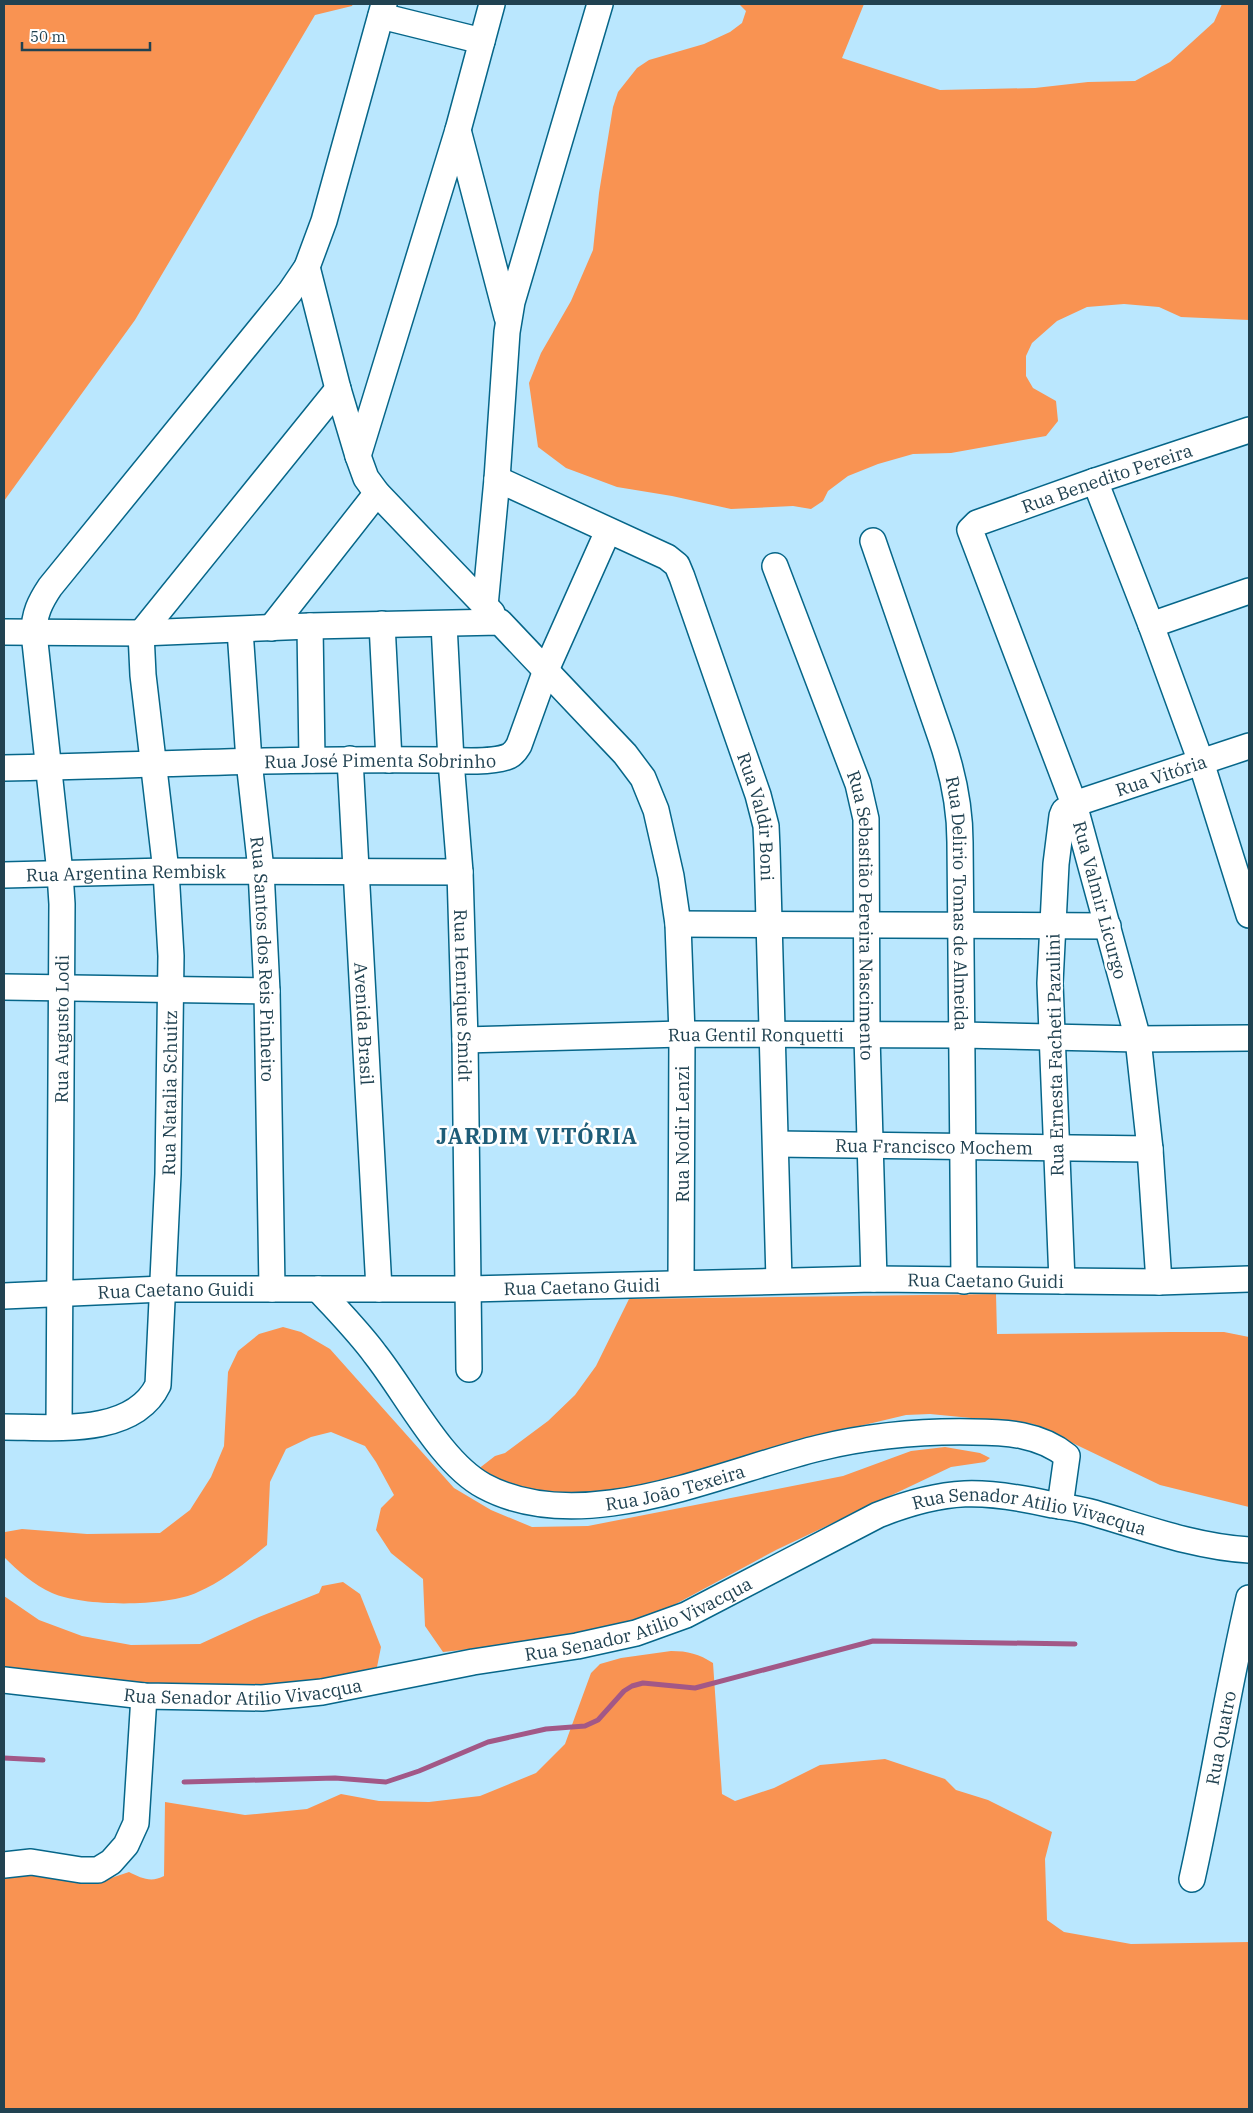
<svg xmlns="http://www.w3.org/2000/svg" width="1253" height="2113" viewBox="0 0 1253 2113" font-family="'IBM Plex Serif',serif">
	<style>
		.green { fill: #f99352 }
		.lines { fill: none; stroke-linecap: round; stroke-linejoin: round }
		.stream { stroke: #a25887; stroke-width: 5 }
		.minor-casing { stroke: #066689; stroke-width: 28 }
		.minor { stroke: #fff; stroke-width: 25 }
		.labels { text-anchor: middle; dominant-baseline: central; stroke-width: 5; stroke-linejoin: round; paint-order: stroke }
		.street-label { font-size: 18px; fill: #214251; stroke: #fff }
		.district-label { font-size: 22px; font-weight: bold; letter-spacing: 1px; fill: #1f5d78; stroke: #fff }
	</style>
	<rect width="100%" height="100%" fill="#bae7fe"/>
	<path class="green" d="M4,4H353L352,6L315,15L135,320L4,501Z
		M739,4H864L842,58L940,90L1035,88L1088,82L1135,81L1170,62L1214,22L1222,4H1249V320L1181,317L1159,307L1124,304L1087,307L1057,321L1032,343L1026,356V376L1033,388L1056,401L1058,421L1046,436L951,453L913,454L878,464L848,476L828,491L823,501L811,509L793,506L731,509L672,496L617,487L566,468L538,447L529,383L541,353L571,301L593,250L599,193L613,107L618,92L637,68L649,60L704,44L730,32L742,23L746,11Z
		M996,1294L997,1334L1171,1332H1224L1249,1337V1507L1160,1485L1033,1424L930,1414L906,1415L864,1425L708,1475L587,1497L519,1488L477,1470L495,1456L505,1453L548,1421L575,1395L596,1366L629,1299Z
		M283,1327L301,1332L330,1349L454,1488L491,1510L532,1527L588,1526L843,1476L911,1451L945,1447L980,1453L990,1458L985,1462L951,1467L776,1550L659,1613L582,1637L443,1652L425,1626L423,1579L391,1553L376,1530L381,1508L394,1495L376,1462L365,1446L331,1432L311,1437L286,1449L270,1482L267,1545C245,1563 224,1581 198,1592C167,1607 84,1607 52,1593C34,1585 18,1571 4,1557V1533L5,1532L22,1529L87,1534L160,1533L190,1510L211,1477L224,1446L228,1372L238,1351L259,1334Z
		M343,1582L360,1594L381,1647L377,1667C314,1683 235,1693 170,1688C114,1684 59,1676 4,1669V1596L39,1620L82,1636L131,1645L200,1644L259,1617L319,1593L322,1586Z
		M671,1651C688,1651 699,1654 713,1663L722,1794L735,1801L774,1788L820,1765L885,1759L945,1779L956,1790L988,1800L1052,1832L1045,1859L1047,1920L1064,1932L1131,1944L1249,1942V2109H4V1894L5,1877L10,1869L102,1881L129,1872C141,1878 151,1883 164,1876L165,1802L245,1815L307,1809L341,1794L379,1801L429,1802L480,1796L536,1773L565,1744L591,1673L600,1664L621,1658Z"/>
	<g class="lines">
		<path class="stream" d="M4,1758L43,1760
			M184,1782L335,1778L386,1782L419,1771L488,1742L546,1729L585,1726L598,1720L624,1691L632,1686L643,1683L695,1688L873,1641L1075,1644"/>
		<defs>
			<g id="minor">
				<path d="M381,16L482,41"/>
				<path d="M458,130L507,317"/>
				<path d="M307,267L338,389L358,456L366,478L377,493L492,613"/>
				<path d="M358,456L458,130L492,4"/>
				<path id="s1" d="M497,479L667,557L677,565L682,577L758,795L766,826L767,849L779,1280"/>
				<path d="M1095,481L1151,625L1201,762L1249,915"/>
				<path id="s2" d="M873,541L941,738C953,773 960,806 960,842L964,1281"/>
				<path id="s3" d="M775,566L858,784L866,819L867,1036L874,1279"/>
				<path d="M485,606L497,479L507,332L512,302L600,4"/>
				<path d="M382,624L389,760"/>
				<path id="s4" d="M444,624L451,761L460,872L465,1040L469,1369"/>
				<path d="M1151,625L1249,591"/>
				<path d="M310,626L312,760"/>
				<path d="M271,628L377,493"/>
				<path id="s5" d="M240,630L249,761L261,870L267,991L272,1289"/>
				<path d="M4,632L141,633L310,626L500,622L625,754L643,778L656,810L671,876L678,924L682,1034L681,1283"/>
				<path id="s6" d="M350,759L379,1289"/>
				<path id="s7" d="M4,768C150,765 296,758 442,760C460,761 494,763 509,756C515,753 516,750 519,745L546,670L608,531"/>
				<path id="s8" d="M4,875L166,871L460,872"/>
				<path d="M678,924L1108,926"/>
				<path d="M4,987L267,991"/>
				<path id="s9" d="M465,1040L682,1034L962,1035L1138,1039L1249,1038"/>
				<path id="s10" d="M776,1144L1150,1149"/>
				<path id="s11" d="M1062,1281L1050,983L1056,864L1062,816L1064,811L1074,804L1249,746"/>
				<path id="s12" d="M1159,1282L1150,1149L1138,1039L1074,804L970,530L977,523L1095,481L1249,430"/>
				<path id="s13" d="M318,1289C337,1310 358,1331 375,1354C406,1393 441,1463 484,1486C582,1539 720,1472 819,1448C869,1436 921,1431 973,1432C1006,1432 1040,1434 1067,1456L1060,1506"/>
				<path id="s14" d="M4,1296L163,1289H469L874,1279L1159,1282L1249,1279"/>
				<path id="s15" d="M4,1427C52,1427 133,1437 158,1385L168,1174L171,956L166,871L143,675L141,633L338,389"/>
				<path id="s16" d="M59,1427L62,904L60,873L34,633C34,614 40,602 50,587L290,292L307,267L324,221L384,4"/>
				<path id="s17" d="M4,1680L144,1696L262,1698L322,1692L473,1662L577,1646L636,1633L686,1615L878,1515C946,1488 983,1489 1053,1505C1067,1507 1081,1509 1094,1513C1145,1528 1196,1547 1249,1550"/>
				<path d="M4,1865L31,1862L81,1870H98L111,1862L126,1845L136,1823L144,1696"/>
				<path id="s18" d="M1192,1879C1213,1786 1227,1691 1249,1598"/>
			</g>
		</defs>
		<use href="#minor" class="minor-casing"/>
		<use href="#minor" class="minor"/>
	</g>
	<g class="labels">
		<g class="street-label">
			<text stroke="none"><textPath href="#s12" startOffset="928">Rua Benedito Pereira</textPath></text>
			<text stroke="none"><textPath href="#s7" startOffset="376">Rua José Pimenta Sobrinho</textPath></text>
			<text stroke="none"><textPath href="#s11" startOffset="575">Rua Vitória</textPath></text>
			<text stroke="none"><textPath href="#s1" startOffset="465">Rua Valdir Boni</textPath></text>
			<text stroke="none"><textPath href="#s8" startOffset="122">Rua Argentina Rembisk</textPath></text>
			<text transform="translate(1100 900) rotate(75)">Rua Valmir Licurgo</text>
			<text stroke="none"><textPath href="#s2" startOffset="376">Rua Delirio Tomas de Almeida</textPath></text>
			<text stroke="none"><textPath href="#s3" startOffset="365">Rua Sebastião Pereira Nascimento</textPath></text>
			<text stroke="none"><textPath href="#s5" startOffset="330">Rua Santos dos Reis Pinheiro</textPath></text>
			<text stroke="none"><textPath href="#s4" startOffset="372">Rua Henrique Smidt</textPath></text>
			<text stroke="none"><textPath href="#s6" startOffset="265">Avenida Brasil</textPath></text>
			<text stroke="none"><textPath href="#s16" startOffset="398">Rua Augusto Lodi</textPath></text>
			<text stroke="none"><textPath href="#s9" startOffset="291">Rua Gentil Ronquetti</textPath></text>
			<text transform="translate(1055 1055) rotate(-91)">Rua Ernesta Facheti Pazulini</text>
			<text stroke="none"><textPath href="#s15" startOffset="461">Rua Natalia Schuitz</textPath></text>
			<text transform="translate(682 1134) rotate(-90)">Rua Nodir Lenzi</text>
			<text stroke="none"><textPath href="#s10" startOffset="158">Rua Francisco Mochem</textPath></text>
			<text stroke="none"><textPath href="#s14" startOffset="982">Rua Caetano Guidi</textPath></text>
			<text stroke="none"><textPath href="#s14" startOffset="578">Rua Caetano Guidi</textPath></text>
			<text stroke="none"><textPath href="#s14" startOffset="172">Rua Caetano Guidi</textPath></text>
			<text stroke="none"><textPath href="#s13" startOffset="455">Rua João Texeira</textPath></text>
			<text stroke="none"><textPath href="#s17" startOffset="1064">Rua Senador Atilio Vivacqua</textPath></text>
			<text stroke="none"><textPath href="#s17" startOffset="645">Rua Senador Atilio Vivacqua</textPath></text>
			<text stroke="none"><textPath href="#s17" startOffset="240">Rua Senador Atilio Vivacqua</textPath></text>
			<text stroke="none"><textPath href="#s18" startOffset="144">Rua Quatro</textPath></text>
		</g>
		<g class="district-label">
			<text x="537" y="1135">JARDIM VITÓRIA</text>
		</g>
	</g>
	<rect width="1253" height="2113" fill="none" stroke="#214251" stroke-width="10"/>
	<path d="M22 42v8h128v-8" fill="none" stroke="#214251" stroke-width="2.5"/>
	<text x="30" y="42" font-size="15" fill="#214251" stroke="#ffffff" stroke-width="4" paint-order="stroke">50 m</text>
</svg>
